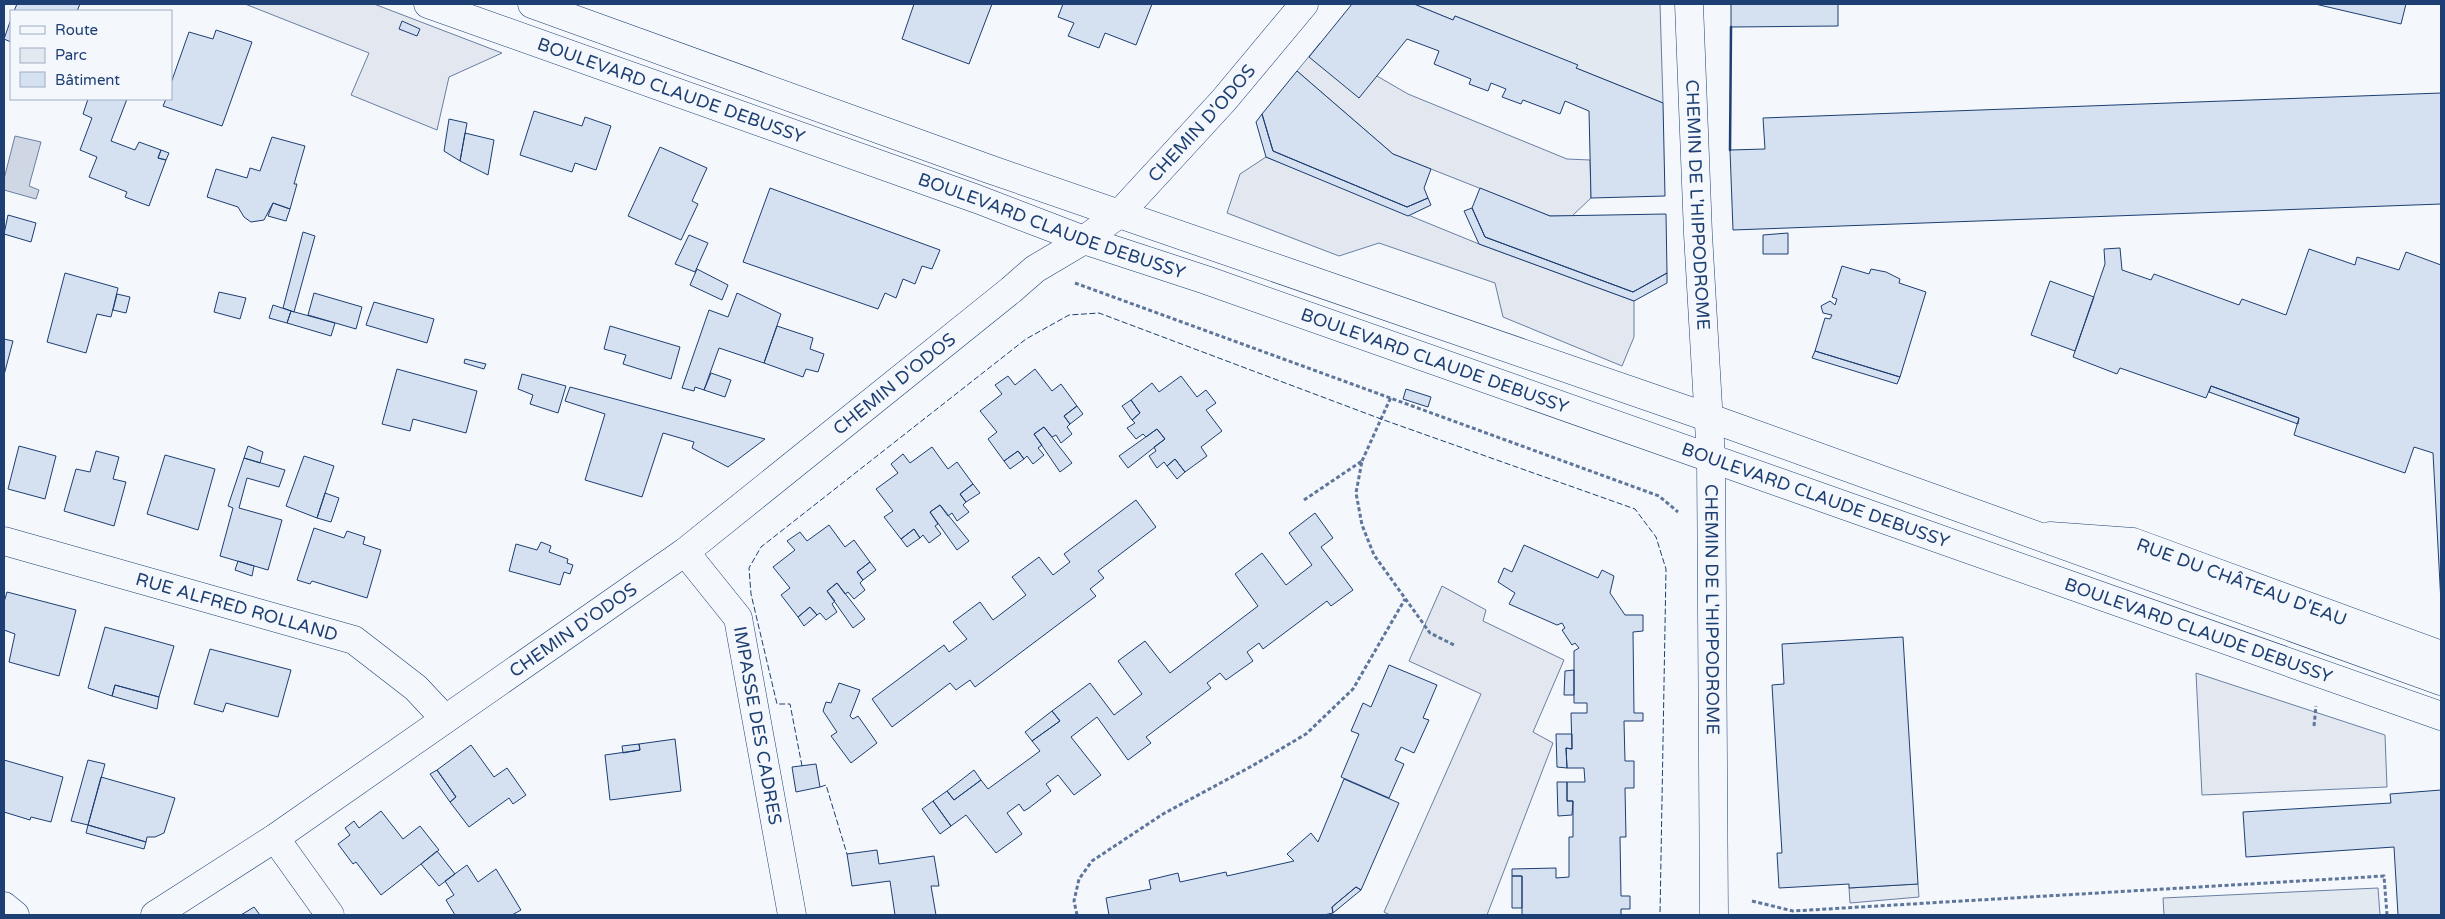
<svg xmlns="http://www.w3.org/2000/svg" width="2445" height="919" viewBox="0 0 2445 919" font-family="'Varela Round',sans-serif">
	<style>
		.green { fill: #e3e9f0; stroke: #687fa3 }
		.parking { fill: #e3e8f0; stroke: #687fa3 }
		.water { fill: #cfd7e4; stroke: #687fa3 }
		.building { fill: #d5e0f0; stroke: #1d3f73 }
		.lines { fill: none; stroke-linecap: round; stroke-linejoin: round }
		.minor-casing { stroke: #1d3f73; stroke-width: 29 }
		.major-casing { stroke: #1d3f73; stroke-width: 29 }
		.path { stroke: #5e769c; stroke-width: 3; stroke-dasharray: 4 2.5; stroke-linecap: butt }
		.minor { stroke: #f4f7fb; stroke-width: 28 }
		.major { stroke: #f4f7fb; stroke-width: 28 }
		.fence { stroke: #1d3f73; stroke-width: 1; stroke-dasharray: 6 2.5; stroke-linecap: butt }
		.wall { stroke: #1d3f73; stroke-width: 2.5 }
		.labels { text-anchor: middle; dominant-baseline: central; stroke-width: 4; stroke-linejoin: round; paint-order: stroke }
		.street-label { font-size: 18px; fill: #1d3f73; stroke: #f4f7fb }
	</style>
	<rect width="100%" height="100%" fill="#f4f7fb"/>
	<path class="green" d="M1414,4H1660L1663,103L1576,68L1577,65L1455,16L1453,20Z
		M1918,884L1919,897L1850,903L1849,888Z
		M2378,888L2380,915H2164L2163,898Z"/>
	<path class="parking" d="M245,4H374L502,53L449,77L437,130L351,95L369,53Z
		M1320,43L1408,94L1567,159L1590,160L1591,198L1572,216H1550L1393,154L1297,71Z
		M1266,157L1479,244L1634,301V337L1622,366L1503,317L1495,283L1379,243L1339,256L1227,213L1240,174Z
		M1442,586L1486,610L1483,621L1564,660L1533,732L1553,743L1487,915H1390L1384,912L1481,694L1409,661Z
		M2196,673L2385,735L2387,787L2202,795Z"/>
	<path class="water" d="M15,136L41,142L29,186L39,190L36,199L4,190V179Z"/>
	<path class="building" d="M17,4H80L77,11H14Z
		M914,4H992L969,64L902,39Z
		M1063,4H1152L1136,45L1105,33L1099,48L1068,36L1074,23L1058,17Z
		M1352,4H1414L1453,20L1455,16L1578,65L1576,68L1663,103L1665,196L1591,198L1589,111L1565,101L1560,114L1523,100L1521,104L1502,97L1506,89L1491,83L1488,91L1469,84L1471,79L1434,64L1439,51L1407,39L1359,98L1309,57Z
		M1731,4H1838V26L1731,27Z
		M2315,4H2406L2401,24Z
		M11,19V42L4,39Z
		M402,21L420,29L417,36L399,29Z
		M216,30L252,42L222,126L163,106L166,99H171V83L189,32L213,39Z
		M1297,71L1393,154L1431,169L1424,188L1428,198L1407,207L1273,151L1262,114Z
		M2441,93V204L1733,230L1730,150L1765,149L1763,118Z
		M88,99H127L111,141L135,150L139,142L161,150L158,158L166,160L149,206L125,197L127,192L89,177L97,157L80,150L92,118L83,114Z
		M534,111L582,126L585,117L611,126L596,170L575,163L572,172L520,155Z
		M1262,114L1273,151L1407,207L1428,198L1431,205L1408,216L1266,157L1256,122Z
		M449,119L467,123L460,161L444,151Z
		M465,133L494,140L488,175L460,161Z
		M272,137L305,146L294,184H297L290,209L273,203L264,220L251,222L244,217L238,207L207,197L216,169L247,178L250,168L260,171Z
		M660,147L707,168L692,201L698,204L681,240L628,216Z
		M161,150L169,153L166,160L158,158Z
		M770,188L940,250L932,269L922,266L915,284L903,279L896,298L885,293L878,309L743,262Z
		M1480,188L1550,216L1666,214L1667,273L1633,292L1485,237L1472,208Z
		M273,203L290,209L286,221L268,216Z
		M1472,208L1485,237L1633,292L1667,273V283L1634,301L1479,244L1464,211Z
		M8,215L36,223L31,242L4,234Z
		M303,232L315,236L294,312L283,308Z
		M1788,233V254H1763V235Z
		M689,235L708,243L695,272L675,264Z
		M2120,248L2122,270L2151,280L2154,274L2239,305L2242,299L2286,315L2309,249L2355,265L2357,257L2399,270L2406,252L2441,265V603L2433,453L2414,447L2405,473L2294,435L2299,418L2211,386L2206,398L2120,368L2117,374L2073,357L2105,264L2104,249Z
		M1842,266L1869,274L1871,269L1886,272L1900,279L1899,283L1926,292L1900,377L1815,351L1825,318L1830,319L1832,315L1823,313L1821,306L1830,301L1835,305L1837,299L1832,297Z
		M697,269L728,285L722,300L690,285Z
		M65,273L118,288L111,317L97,314L86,353L47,342Z
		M2050,281L2094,297L2075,351L2031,335Z
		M219,292L246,298L240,319L214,312Z
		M314,293L362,307L356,329L308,315Z
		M737,293L781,314L764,363L719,348L704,390L695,387L694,391L682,388L709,310L728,317Z
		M117,294L130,297L126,313L113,310Z
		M374,302L434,319L427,343L366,325Z
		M273,305L291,311L287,323L269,318Z
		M291,311L335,323L331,336L287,323Z
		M610,326L680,347L671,379L623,364L626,355L604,349Z
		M777,326L813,338L810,349L824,354L818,372L806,369L803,377L764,363Z
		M4,339L13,341L4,375Z
		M1815,351L1900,377L1897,384L1812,358Z
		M465,359L486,364L484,369L464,363Z
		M397,369L477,391L466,433L413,419L410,431L382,424Z
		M1035,369L1052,391L1061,384L1077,406L1064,416L1070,424L1067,427L1072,434L1061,443L1056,435L1052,437L1044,427L1034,434L1042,445L1038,448L1044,455L1033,464L1027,456L1024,459L1018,451L1004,461L988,439L997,432L980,411L1002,394L995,385L1008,376L1015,385Z
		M711,373L731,380L725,397L704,390Z
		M522,374L566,386L558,413L530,404L533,395L518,389Z
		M1181,376L1197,397L1206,390L1216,403L1206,410L1222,431L1201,447L1207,456L1185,472L1175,459L1167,466L1164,462L1157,468L1149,456L1156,451L1154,447L1165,439L1157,429L1146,437L1143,434L1136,439L1127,428L1135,423L1132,420L1140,413L1131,400L1152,383L1159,392Z
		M2211,386L2299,418L2298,424L2209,392Z
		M570,387L765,439L728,467L692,448L694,442L663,433L642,497L585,480L605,414L565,401Z
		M1406,389L1431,397L1428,407L1403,399Z
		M1131,400L1140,413L1132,420L1122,406Z
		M1077,406L1083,414L1070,424L1064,416Z
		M1044,427L1072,463L1060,472L1034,434Z
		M1157,429L1165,439L1128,468L1119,456Z
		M19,446L56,456L45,499L8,489Z
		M248,446L263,452L260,463L244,458Z
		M932,447L948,469L957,462L973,484L960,494L966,502L963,505L969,512L957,521L952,513L948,516L940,505L930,512L938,524L935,526L941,534L929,543L923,535L920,538L914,529L901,539L884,517L893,511L876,489L898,473L891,464L903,454L910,463Z
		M96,451L119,457L113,479L126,482L114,526L64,511L76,469L90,472Z
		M1018,451L1024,459L1010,469L1004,461Z
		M165,455L215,469L198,530L147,514Z
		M304,456L334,466L317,518L286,506Z
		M244,458L285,470L279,487L247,478L239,508L282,520L268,570L220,556L233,508L228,506Z
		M1175,459L1185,472L1177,479L1167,466Z
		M973,484L980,493L966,502L960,494Z
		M325,493L339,498L331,522L317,518Z
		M1136,500L1156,527L1098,571L1104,578L1090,589L1096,596L975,687L970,680L956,690L950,683L892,727L872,699L944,645L949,652L967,639L953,622L980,602L993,620L1026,595L1012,577L1039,557L1053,575L1070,562L1064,554Z
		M940,505L969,541L957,550L930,512Z
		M1315,513L1333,538L1321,547L1353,590L1331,606L1327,601L1263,649L1259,643L1247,652L1253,661L1226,680L1220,673L1207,683L1211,688L1146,737L1151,743L1128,760L1097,717L1071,737L1101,775L1074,795L1058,775L1046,784L1051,791L1029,808L1024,811L1019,804L1007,813L1022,834L996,853L966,815L951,826L933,801L947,791L954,800L981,780L988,789L1040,751L1032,741L1060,721L1052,711L1090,683L1114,715L1142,694L1118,661L1145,641L1170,673L1258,606L1235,574L1262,553L1286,585L1312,565L1289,533Z
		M829,525L845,547L854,540L870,562L857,572L863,580L860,583L865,590L854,599L848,592L845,594L837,583L827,591L835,601L832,604L837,612L826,620L820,613L817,615L810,607L798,617L781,595L790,588L773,567L795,550L787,541L800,532L807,541Z
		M314,528L344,538L347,531L365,537L363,544L381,550L367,598L312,581L310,584L297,580Z
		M914,529L920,538L907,547L901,539Z
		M541,542L551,546L549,552L568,559L567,563L573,565L570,574L564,572L560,585L509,571L516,544L537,550Z
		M1524,545L1598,578L1602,570L1614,576L1610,593L1625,615H1643V631L1633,632L1634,713H1643V721H1624L1625,761H1634V788H1625L1626,837H1620L1621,896H1630V909H1621V915H1522V876H1512V869L1556,868V878L1569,877V837H1573V801H1567V782H1585L1584,768H1567L1566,748L1572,749L1571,713H1587V703H1574V651L1579,648L1575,643L1572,645L1562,630L1565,628L1562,623L1557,625L1509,604L1515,593L1498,582L1504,568L1512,572Z
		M238,561L254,566L252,576L235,570Z
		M870,562L876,570L863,580L857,572Z
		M837,583L865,619L853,628L827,591Z
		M7,592L76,610L59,676L9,662L15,634L4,630V602Z
		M810,607L817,615L804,626L798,617Z
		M105,627L174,646L159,697L115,685L112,696L88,688Z
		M1903,637L1918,884L1849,888V884L1779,888L1777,853H1782L1772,685L1784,684L1782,644Z
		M210,649L291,670L278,717L226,703L223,712L194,704Z
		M1389,665L1437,685L1423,718L1429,720L1414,753L1401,747L1395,760L1404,764L1389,798L1341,777L1359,734L1351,731L1363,703L1371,707Z
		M1574,670V695H1564L1565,671Z
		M839,683L860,690L850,716L853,719L858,716L877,743L851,763L831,736L837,732L823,711L826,702L831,703Z
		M115,685L159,697L157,709L112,696Z
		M1052,711L1060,721L1032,741L1025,732Z
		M1556,734H1572V749L1566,748L1567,768L1557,767Z
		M675,739L681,791L610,800L605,755L640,750L639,744Z
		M639,744L640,750L623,753L622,746Z
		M471,745L494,777L507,768L526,795L513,804L509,798L469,827L450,802L456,797L437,770Z
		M4,760L63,777L51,822L31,817L30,820L4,812Z
		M88,760L105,764L88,825L71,821Z
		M816,764L820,787L796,792L792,767Z
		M437,770L456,797L450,802L430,774Z
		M974,770L981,780L954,800L947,791Z
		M101,777L175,798L164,833L155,837H147L146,842L88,825Z
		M1344,779L1399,803L1361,890L1356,887L1332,907L1333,913L1324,915H1109L1106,898L1151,889L1149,880L1178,873L1180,882L1226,872L1227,876L1294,861L1287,854L1311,833L1318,842Z
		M1557,782H1567V801H1573L1572,815L1558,816Z
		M2441,790V915H2398L2394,847L2246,857L2243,812L2391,803L2390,794Z
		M933,801L951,826L940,834L922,809Z
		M381,811L403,839L420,826L439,850L381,895L356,862L353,864L338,844L350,835L345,828L354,821L359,828Z
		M88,825L146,842L144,849L86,833Z
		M877,850L879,864L934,856L939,886H931L936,915H895L890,881L852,886L847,854Z
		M437,851L455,874L439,886L421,864Z
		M467,865L478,882L496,869L521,910L512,915H455L446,900L454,895L445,881Z
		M1512,876H1522V908H1512Z
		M1356,887L1361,890L1333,913L1332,907Z
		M254,907L260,915H241Z"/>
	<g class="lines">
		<defs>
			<g id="minor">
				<path id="s1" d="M1689,4L1698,234L1711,458L1714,915"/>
				<path id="s2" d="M2050,536L2133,542L2441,655"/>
				<path id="s3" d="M4,541L354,640L416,688L445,719"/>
				<path id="s4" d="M685,552L738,618L792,915"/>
				<path d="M275,838L330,915"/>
				<path d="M4,906L15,915"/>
				<path id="s5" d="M155,915L275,838L685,552L1011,290L1035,269L1084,240L1120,213L1224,100L1304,4"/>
			</g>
			<g id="major">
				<path id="s6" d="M428,4L977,199L1084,240L1206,280L2441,716"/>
				<path d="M532,4L989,169L1710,418L2441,681"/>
			</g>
		</defs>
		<use href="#minor" class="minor-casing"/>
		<use href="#major" class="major-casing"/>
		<path class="path" d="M1075,283L1659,496L1678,512
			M1362,461L1391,397
			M1304,500L1362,461L1356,493L1362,525L1374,555L1430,633L1456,646
			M2314,726L2316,706
			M1752,901L1793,911L2384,876L2387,915
			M1077,915L1074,901L1079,879L1092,861L1163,814L1252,766L1306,734L1353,689L1405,599"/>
		<use href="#minor" class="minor"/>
		<use href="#major" class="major"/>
		<path class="fence" d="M802,766L790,704H777L751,594L749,568L761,547L1026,339L1069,315L1099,313L1381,419L1635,509L1656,537L1666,569L1660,915
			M820,787L826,785L847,854"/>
		<path class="wall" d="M1730,150L1731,27"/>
	</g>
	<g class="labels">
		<g class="street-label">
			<text stroke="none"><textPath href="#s6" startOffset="258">BOULEVARD CLAUDE DEBUSSY</textPath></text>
			<text stroke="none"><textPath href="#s5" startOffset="1316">CHEMIN D'ODOS</textPath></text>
			<text stroke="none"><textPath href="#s1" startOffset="201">CHEMIN DE L'HIPPODROME</textPath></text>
			<text stroke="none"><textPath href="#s6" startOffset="662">BOULEVARD CLAUDE DEBUSSY</textPath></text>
			<text stroke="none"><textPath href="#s6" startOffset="1068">BOULEVARD CLAUDE DEBUSSY</textPath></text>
			<text stroke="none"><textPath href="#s5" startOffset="911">CHEMIN D'ODOS</textPath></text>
			<text stroke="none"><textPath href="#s6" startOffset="1472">BOULEVARD CLAUDE DEBUSSY</textPath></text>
			<text stroke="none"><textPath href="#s2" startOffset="199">RUE DU CHÂTEAU D'EAU</textPath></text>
			<text stroke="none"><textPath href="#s3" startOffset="242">RUE ALFRED ROLLAND</textPath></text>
			<text stroke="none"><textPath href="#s1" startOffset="606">CHEMIN DE L'HIPPODROME</textPath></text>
			<text stroke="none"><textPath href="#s5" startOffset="506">CHEMIN D'ODOS</textPath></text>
			<text stroke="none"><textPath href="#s6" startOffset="1878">BOULEVARD CLAUDE DEBUSSY</textPath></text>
			<text stroke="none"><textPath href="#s4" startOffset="194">IMPASSE DES CADRES</textPath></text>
		</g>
	</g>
	<rect width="2445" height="919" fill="none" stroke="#1d3f73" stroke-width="10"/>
	<rect x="10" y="10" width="162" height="90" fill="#f4f7fb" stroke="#9eadc5"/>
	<rect x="20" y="26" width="25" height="8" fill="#f4f7fb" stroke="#9eadc5"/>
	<text x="55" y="35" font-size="15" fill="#1d3f73">Route</text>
	<rect x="20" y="48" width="25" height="15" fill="#e3e9f0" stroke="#9eadc5"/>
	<text x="55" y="60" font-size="15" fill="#1d3f73">Parc</text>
	<rect x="20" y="72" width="25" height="15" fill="#d5e0f0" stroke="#9eadc5"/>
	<text x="55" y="85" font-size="15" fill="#1d3f73">Bâtiment</text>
</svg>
